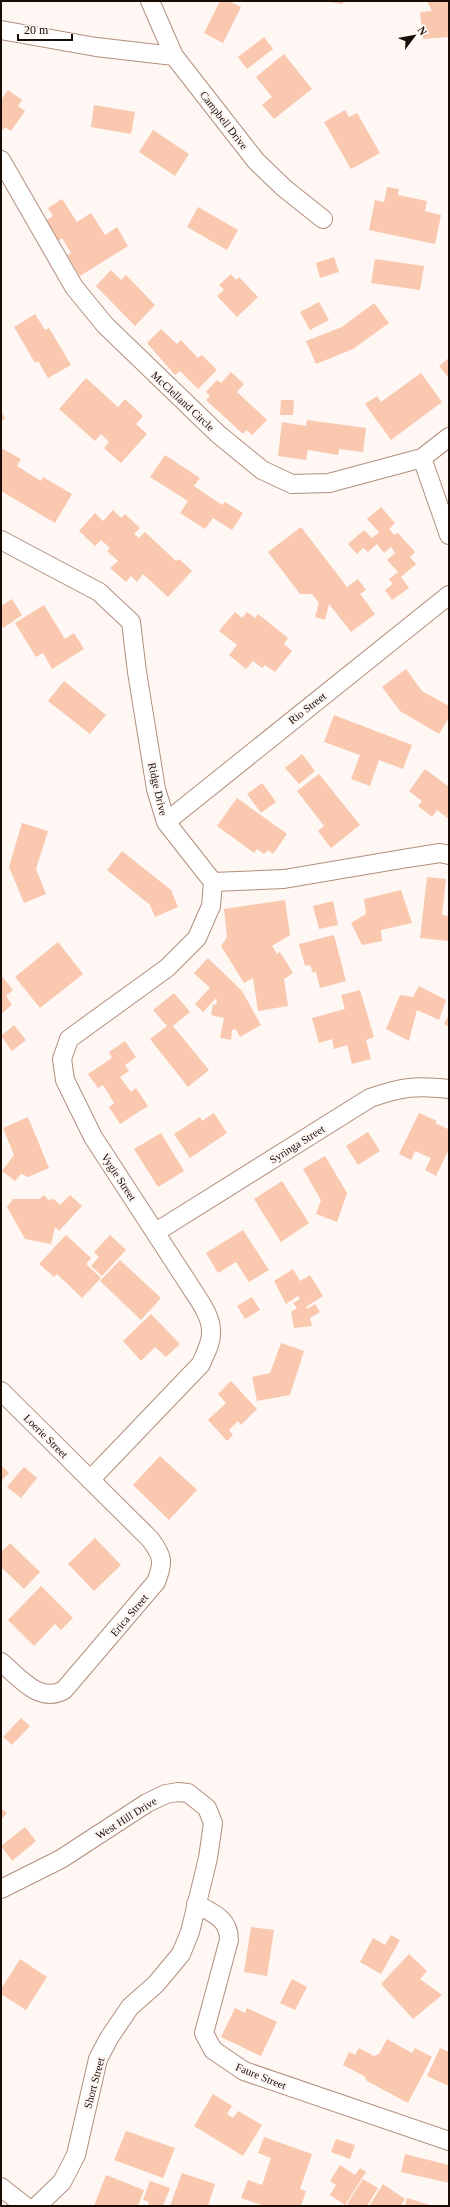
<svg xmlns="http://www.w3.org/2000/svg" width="450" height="2207" viewBox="0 0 450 2207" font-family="'Times New Roman',serif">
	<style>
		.building { fill: #f9c8ae }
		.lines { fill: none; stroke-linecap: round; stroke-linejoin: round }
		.street-casing { stroke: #b28f7d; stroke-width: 20 }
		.street { stroke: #fff; stroke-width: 18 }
		.labels { text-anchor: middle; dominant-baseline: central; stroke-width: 4; stroke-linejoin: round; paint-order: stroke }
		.street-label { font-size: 11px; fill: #190d06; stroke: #fef7f3 }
	</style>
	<rect width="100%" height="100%" fill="#fef7f3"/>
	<path class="building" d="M220,1H228L241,7L223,43L204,33Z
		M322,1H343V4Z
		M427,1H449V37L423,39L420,12L432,11Z
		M264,37L273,49L247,69L238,57Z
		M284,54L312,89L274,119L262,105L272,97L256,77Z
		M8,90L22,100L18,106L25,111L11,131L5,127L3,130L1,129V100Z
		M94,105L135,112L131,134L91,127Z
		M345,110L349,117L357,113L380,153L351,169L324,122Z
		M153,130L189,154L175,176L139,152Z
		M387,187L399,189L398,195L427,201L425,211L441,215L435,244L369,230L375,200L384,202Z
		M62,199L77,222L91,213L105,235L117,227L128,246L80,276L67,255L71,253L62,238L58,241L45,221L53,216L48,208Z
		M198,207L238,230L227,250L187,227Z
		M334,257L339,272L320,278L316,263Z
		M375,259L424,266L420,290L371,283Z
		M111,270L121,280L126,275L155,305L135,326L96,286Z
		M231,274L236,280L239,277L258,297L237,317L217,296L224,290L219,285Z
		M319,302L329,320L310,330L300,312Z
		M374,303L389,323L353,349L316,364L306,341L342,327Z
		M35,314L45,330L49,328L71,365L48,378L38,361L35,363L14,327Z
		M161,329L177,344L181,340L198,358L202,355L217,370L198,389L180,371L175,375L147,343Z
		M449,358V378L439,366Z
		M231,372L244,384L237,392L267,420L252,435L246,430L243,434L206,400L210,396L206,392L217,380L221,383Z
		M421,373L442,402L391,440L365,404L377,396L381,402Z
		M86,378L118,407L125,399L143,416L136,424L147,434L121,463L104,448L109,442L101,434L95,441L59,409Z
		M281,400H294L293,415H280Z
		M1,411L5,419L1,421Z
		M307,420L366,428L363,452L339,449L338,455L308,450L306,460L278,456L282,422L306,426Z
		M1,448L21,459L17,466L41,481L43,477L72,494L55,523L1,491Z
		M165,455L200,478L194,486L222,505L225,502L243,513L232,530L213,518L205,529L180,513L188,501L150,477Z
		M381,507L395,523L389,529L394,535L398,533L415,552L410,557L416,564L401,577L409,588L392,600L385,590L393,584L389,579L398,572L387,560L395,553L391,547L384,553L377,544L368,552L363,548L357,554L348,544L364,530L372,538L379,532L367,519Z
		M113,510L121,518L125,514L140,528L134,534L139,538L145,532L176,561L179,559L192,571L168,597L143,574L137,582L131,576L126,582L110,568L118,561L107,551L110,548L101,540L95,546L79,531L95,513L103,521Z
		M301,527L347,587L358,579L366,590L360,594L375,614L351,632L329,604L325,620L315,617L319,603L312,594H300L268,552Z
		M12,599L22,615L3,628L1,624V606Z
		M44,605L65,639L74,633L84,649L52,669L43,653L36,657L15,623Z
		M235,612L242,618L247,612L255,618L258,614L288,638L284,644L292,651L275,672L265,665L262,668L253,661L246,669L229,655L237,645L219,631Z
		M406,669L422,691L449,706V717L439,734L400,711L382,687Z
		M64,681L106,715L90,734L48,701Z
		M334,715L412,745L403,769L379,760L370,786L351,779L360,755L324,742Z
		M302,754L315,771L299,784L285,768Z
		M425,769L449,787V819L437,810L432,817L418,806L422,801L409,791Z
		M319,774L360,825L331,848L318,831L324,826L297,791Z
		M262,783L276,802L261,813L247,794Z
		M237,798L287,834L273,854L268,850L264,854L257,849L254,853L217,826Z
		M22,823L48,831L36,869L46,894L24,903L9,867Z
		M122,851L171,890L178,907L155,917L150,905L107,870Z
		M427,877L446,879L442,915L449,916V941L420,938Z
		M401,890L412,923L381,930L382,941L362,945L351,923L366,914L364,899Z
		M285,900L290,935L272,946L277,954L280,952L293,973L284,979L288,1006L258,1011L253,978L244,983L221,946L227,937L224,909Z
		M333,901L338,925L319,929L313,906Z
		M334,935L346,981L320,988L316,972L313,973L310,965L305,966L299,944Z
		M58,942L83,974L40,1008L15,977Z
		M208,958L242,991L261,1025L240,1037L236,1029L232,1030L231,1040L220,1038L224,1018L211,1015L213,1005L217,1004L216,998L203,1012L195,1004L210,988L194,973Z
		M1,975L13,990L6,996L12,1005L1,1014Z
		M419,986L446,1000L439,1020L417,1010L409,1041L386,1029L400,995L413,997Z
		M360,990L374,1037L366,1040L371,1059L352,1064L347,1045L334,1049L332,1039L319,1043L312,1018L345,1009L341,995Z
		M174,993L190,1012L173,1026L209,1070L188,1087L150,1039L167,1026L153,1010Z
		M449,1015V1027L444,1024Z
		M14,1025L26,1040L12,1051L1,1036Z
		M125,1041L136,1057L125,1065L129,1071L120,1077L131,1092L136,1088L148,1106L120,1124L109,1107L114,1103L103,1085L98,1088L88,1074L112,1058L109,1052Z
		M214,1113L227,1133L190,1158L174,1134L200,1117L202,1121Z
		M419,1113L437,1121L435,1123L448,1129L449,1127V1149L436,1176L425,1170L431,1158L415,1151L411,1160L399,1154Z
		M28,1117L49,1168L28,1177L21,1174L15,1181L2,1171L14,1155L3,1128Z
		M368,1132L380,1151L358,1165L346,1146Z
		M161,1133L184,1171L158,1187L134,1149Z
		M325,1156L347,1193L337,1222L316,1214L321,1200L303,1169Z
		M282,1181L309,1223L281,1242L254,1199Z
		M44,1195L48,1200L54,1199L60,1205L70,1195L82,1206L59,1231L55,1227L51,1244L25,1239L7,1207L13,1199H39Z
		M243,1230L269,1270L249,1282L236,1262L218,1273L206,1253Z
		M66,1235L91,1258L86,1264L101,1278L82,1298L57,1274L54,1277L39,1264Z
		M110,1235L126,1250L102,1276L91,1266L99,1257L94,1252Z
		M120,1260L161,1298L141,1320L100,1281Z
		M293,1269L300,1281L310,1275L323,1296L306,1307L307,1309L315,1304L320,1312L310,1318L312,1326L294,1328L291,1312L297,1308L293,1303L300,1299L298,1296L286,1304L274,1281Z
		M252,1297L260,1310L245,1319L237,1306Z
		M151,1314L180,1344L166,1357L155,1347L141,1361L123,1341Z
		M281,1343L304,1351L290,1395L257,1401L252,1377L270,1373Z
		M231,1381L257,1409L241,1425L238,1421L229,1430L233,1435L227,1441L208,1420L226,1403L218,1394Z
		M160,1456L197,1490L169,1520L133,1485Z
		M1,1465L9,1473L1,1481Z
		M24,1467L37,1478L21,1498L7,1487Z
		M95,1538L121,1565L94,1591L68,1564Z
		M10,1543L40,1572L24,1589L1,1567V1552Z
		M41,1586L73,1618L61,1630L55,1624L34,1646L8,1620Z
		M21,1718L30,1726L12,1745L3,1737Z
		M1,1808L7,1813L1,1820Z
		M25,1827L36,1841L12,1861L1,1846Z
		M251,1927L274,1930L267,1976L244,1972Z
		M391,1935L400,1940L381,1974L360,1962L373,1938L385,1945Z
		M409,1954L427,1971L420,1979L442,1995L413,2019L381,1984Z
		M20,1959L47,1977L26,2010L1,1994V1989Z
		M292,1979L307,1987L295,2010L280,2003Z
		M235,2008L245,2013L247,2008L277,2022L261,2056L221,2037Z
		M387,2039L412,2053L415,2048L432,2057L408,2103L367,2081L364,2076L343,2065L349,2052L355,2055L359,2048L374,2056L379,2054Z
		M440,2048L449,2052V2086L427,2076Z
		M213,2094L232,2106L227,2114L233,2118L238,2111L262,2125L243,2156L194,2126Z
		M126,2131L175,2148L163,2178L114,2160Z
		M264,2137L312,2154L300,2189L306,2191L301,2206H264L241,2198L248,2180L262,2185L271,2158L258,2153Z
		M336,2139L355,2145L350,2159L331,2152Z
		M405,2154L449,2165V2183L401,2172Z
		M340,2165L355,2175L360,2168L366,2172L345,2205L330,2195L336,2185L330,2181Z
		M182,2173L215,2184L208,2206H170Z
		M106,2175L144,2190L138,2206H94Z
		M363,2179L378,2188L367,2206H351L347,2204Z
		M150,2181L170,2188L163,2206H148L149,2202L143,2200Z
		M383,2184L405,2199L401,2206H369Z
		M407,2198L433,2206H405Z"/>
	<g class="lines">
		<defs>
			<path id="street" d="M150,1L174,56L256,161L284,188L323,219
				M1,30L96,47L174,56
				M1,160L74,287L105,325L218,434L262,470L292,484L329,483L422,458L449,437
				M422,458L449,535
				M1,540L99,592L131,622L137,672L156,789L166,822L213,882L284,879L402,859L440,853L449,855
				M166,822L449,595
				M156,1232L370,1098C402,1087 416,1085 449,1089
				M1,1391L150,1539C163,1556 164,1562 156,1582L64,1690C39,1704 19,1677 1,1662
				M90,1480L201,1364C205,1354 212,1342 211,1331C211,1315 198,1299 190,1286L93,1137L65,1080L62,1059L69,1039L167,968L197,938L211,906L213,882
				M1,1889L61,1859L147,1803L166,1794L178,1792L188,1793L207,1808L213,1823L208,1858L190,1932L181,1954L156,1984L130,2007L109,2038L98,2059L76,2155L62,2182L37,2206
				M196,1904C212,1913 229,1918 229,1940L204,2033L213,2050L244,2071L449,2141
				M1,2187L25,2206"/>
		</defs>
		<use href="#street" class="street-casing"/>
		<use href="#street" class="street"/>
	</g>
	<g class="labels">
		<g class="street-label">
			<text transform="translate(224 120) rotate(52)">Campbell Drive</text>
			<text transform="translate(183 401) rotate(43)">McClelland Circle</text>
			<text transform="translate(307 708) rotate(-38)">Rio Street</text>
			<text transform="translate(158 789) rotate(77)">Ridge Drive</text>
			<text transform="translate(297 1144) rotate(-32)">Syringa Street</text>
			<text transform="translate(119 1177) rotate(57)">Vygie Street</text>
			<text transform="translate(46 1436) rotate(45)">Loerie Street</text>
			<text transform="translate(129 1615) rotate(-50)">Erica Street</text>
			<text transform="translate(126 1818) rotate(-32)">West Hill Drive</text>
			<text transform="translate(261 2076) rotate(22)">Faure Street</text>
			<text transform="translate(94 2083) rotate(-75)">Short Street</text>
		</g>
	</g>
	<rect width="450" height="2207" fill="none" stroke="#190d06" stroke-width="4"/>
	<g transform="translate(414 36) rotate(58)" stroke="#fef7f3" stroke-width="3" paint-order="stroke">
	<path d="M0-3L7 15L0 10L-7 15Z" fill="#190d06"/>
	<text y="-6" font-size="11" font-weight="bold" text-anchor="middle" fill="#190d06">N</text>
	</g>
	<path d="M18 34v6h54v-6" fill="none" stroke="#190d06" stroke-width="2"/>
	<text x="24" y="34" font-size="12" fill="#190d06" stroke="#fef7f3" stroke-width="3" paint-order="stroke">20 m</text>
</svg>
